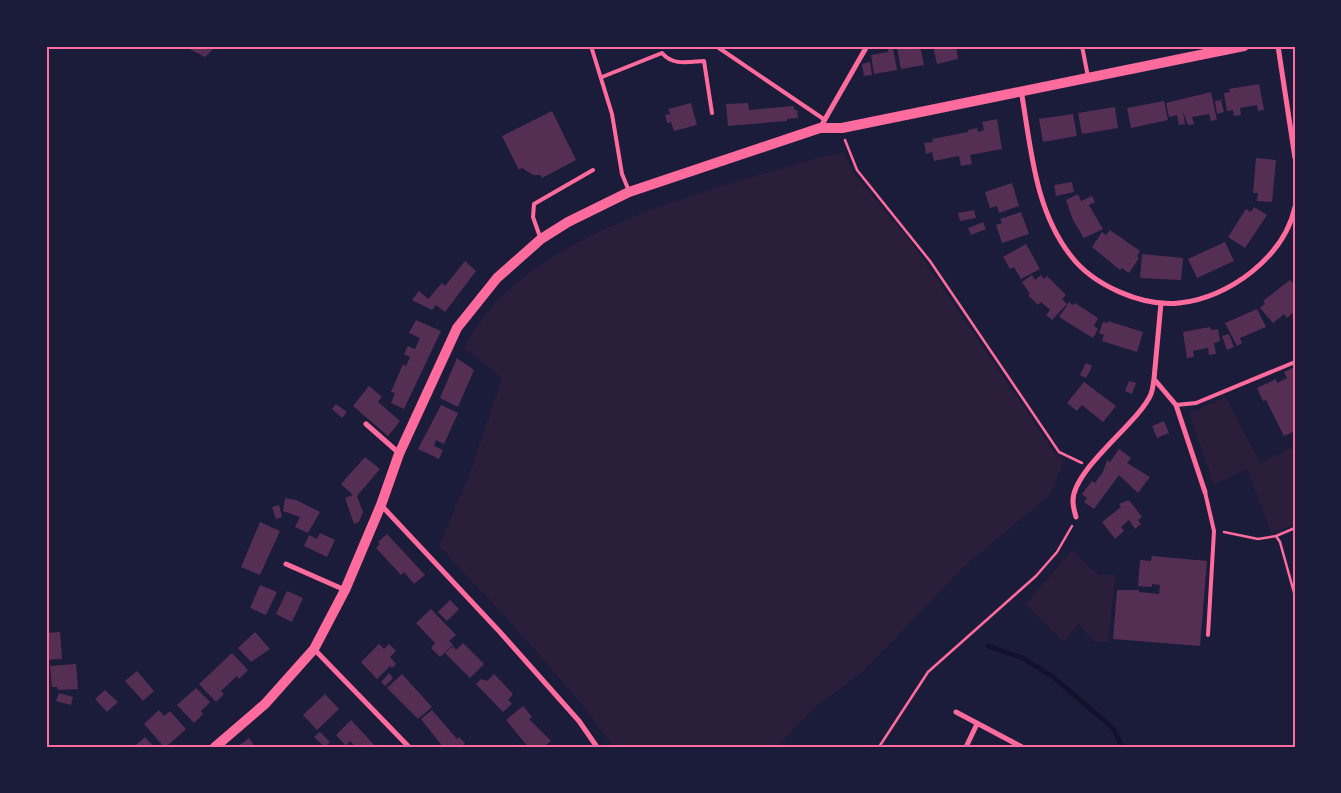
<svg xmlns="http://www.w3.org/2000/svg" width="1341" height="793" viewBox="0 0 1341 793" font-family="'Source Serif 4',serif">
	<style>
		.green { fill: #2a1e3b }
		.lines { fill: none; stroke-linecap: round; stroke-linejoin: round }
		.stream { stroke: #12122b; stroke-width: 4.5 }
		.building { fill: #542f53 }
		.path { stroke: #ff6b9d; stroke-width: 2.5 }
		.service { stroke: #ff6b9d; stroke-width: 4 }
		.minor { stroke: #ff6b9d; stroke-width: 5 }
		.secondary { stroke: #ff6b9d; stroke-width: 10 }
		.neatline { fill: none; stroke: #ff6b9d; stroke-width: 2 }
	</style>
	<rect width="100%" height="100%" fill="#1b1b3a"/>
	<path class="green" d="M844,153L853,173L913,244L1054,452L1064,460L1050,495L967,564L862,672L813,709L777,747H614C561,675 500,611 439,546L470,473L502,378L464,348C522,231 709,191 824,156Z
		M1226,397L1260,463L1295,446V524L1272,534L1247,469L1214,485L1189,413Z
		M1072,550L1099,575H1116L1108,642H1094L1079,624L1063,642L1026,604Z"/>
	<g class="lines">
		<path class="stream" d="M988,646L1023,658L1053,677L1113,728L1122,747"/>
	</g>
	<path class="building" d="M184,46H213V49L205,57Z
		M910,46L911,48L920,46L924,65L901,69L897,48Z
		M933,46H956L958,59L937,64Z
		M888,48H893L897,70L874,74L871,55L888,52Z
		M870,62L872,75L864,76L862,64Z
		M1259,84L1264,110L1258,111L1257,105L1240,108L1241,115L1234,116L1233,110L1227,111L1224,93L1230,92L1229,89Z
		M1211,92L1217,120L1211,121L1209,114L1192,117L1194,124L1188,125L1183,112L1185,124L1179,125L1177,115L1169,117L1166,103Z
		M1221,100L1224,112L1217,114L1215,101Z
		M1164,101L1168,120L1131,128L1127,108Z
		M691,103L697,125L674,131L671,122L667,123L665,115L670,114L668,109Z
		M748,103L749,110L794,106V110H797L798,118L787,119V121L728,126L726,104Z
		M1115,107L1118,128L1082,134L1078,113Z
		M552,111L576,160L542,178L540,175H533L522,168L519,170L502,136Z
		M1073,114L1077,136L1043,142L1039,119Z
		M997,119L1002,149L970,155L972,164L961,166L959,156L934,161L932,152L926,154L924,143L933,142L932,139L968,132V130L977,128L978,132L984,130L982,122Z
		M1256,158L1276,160L1272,202L1257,201L1258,193H1253Z
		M1072,182L1074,192L1056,196L1054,185Z
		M1012,183L1019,206L999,213L997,206L990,208L985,192Z
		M1078,194L1081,201L1092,196L1095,202L1089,205L1103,229L1084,238L1073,220L1066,200Z
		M1254,207L1267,215L1245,248L1228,237L1246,209L1251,212Z
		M974,210L976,218L960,221L958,213Z
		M1021,212L1029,234L1002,243L996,225L1002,223L1000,219Z
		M983,222L986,229L971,235L968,228Z
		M1110,230L1140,251L1137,256L1139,258L1129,273L1122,268L1120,270L1092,247L1102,232L1106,235Z
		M1225,242L1234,261L1197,278L1188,259Z
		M1026,244L1040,269L1021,279L1014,267L1010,269L1003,257Z
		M1142,254L1183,258L1181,280L1140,278Z
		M465,261L476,271L445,312L436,305L432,310L412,300L419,291L428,299L442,283L445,286Z
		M1032,275L1035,280L1041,275L1044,279L1047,276L1066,295L1062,299L1067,304L1052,320L1046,315L1050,310L1041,302L1038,305L1028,295L1030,294L1022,282Z
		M1290,280L1295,285V311L1287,318L1284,314L1273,323L1260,308L1265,304L1263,301Z
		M1069,302L1073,305L1075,303L1098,318L1094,326L1098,329L1093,338L1059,317Z
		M1257,309L1266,327L1240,338L1242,343L1237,346L1225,323Z
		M416,320L441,331L404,409L391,403L395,393L391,392L403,364L406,366L410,357L404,354L408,346L415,349L420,338L409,333Z
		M1108,321L1143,332L1137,352L1102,341L1104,335L1099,333L1103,322L1108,323Z
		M1210,327L1211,330L1218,329L1220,341L1214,343L1216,354L1209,355L1208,348L1193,351L1194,357L1187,358L1183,332Z
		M1229,334L1234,347L1227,350L1222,336Z
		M457,358L474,370L458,407L440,398Z
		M1086,363L1092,366L1086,378L1080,375Z
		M1295,367V431L1284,436L1266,400L1263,401L1257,388L1276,379L1277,383L1287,378L1284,372Z
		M1129,381L1136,383L1132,394L1125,391Z
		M1084,382L1116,406L1103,422L1082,405L1077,411L1067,403Z
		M369,386L382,397L378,402L400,421L388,436L353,406Z
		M336,404L347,412L342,418L332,409Z
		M441,405L458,413L444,444L436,440L434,446L443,450L439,459L418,449Z
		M1164,421L1169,433L1157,438L1152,426Z
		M1119,449L1131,458L1127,463L1150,477L1138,493L1119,475L1094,509L1084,502L1087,498L1082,494L1092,481L1095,483L1103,472L1107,460L1110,462Z
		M365,457L380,469L357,496L363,512L359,522L354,524L345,498L353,495L341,484Z
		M285,498L296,500L320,512L308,533L295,527L300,517L283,511Z
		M1129,500L1142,517L1138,520L1141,524L1135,529L1129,520L1121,527L1124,531L1115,539L1102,522L1121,507L1119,504Z
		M279,505L282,517L276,519L272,507Z
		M260,522L280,531L260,575L241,567Z
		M320,533L335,540L327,557L304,546L309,535L317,539Z
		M387,534L425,575L414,584L404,572L401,575L376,548L380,544L378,542Z
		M1152,556L1207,561L1200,646L1113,639L1117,590H1139V592L1159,594L1160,585L1152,584V587L1138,586L1140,560L1151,561Z
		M260,585L277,592L266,615L250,608Z
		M287,591L303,598L292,622L276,614Z
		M450,600L459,609L447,621L438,612Z
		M431,609L456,635L449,641L453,645L440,657L431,648L435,643L416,623Z
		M60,632L62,659L46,660V633Z
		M255,632L270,649L251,662L238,648Z
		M463,643L484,664L470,678L445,653L453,646L456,650Z
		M379,644L384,649L389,644L396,651L390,657L396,664L392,668L390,666L377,679L361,662Z
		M232,653L248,670L239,679L237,676L221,691L224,694L216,702L199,684Z
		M76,664L78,689L58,690L57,687H52L50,666Z
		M137,671L154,691L143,701L125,681Z
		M389,673L393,678L385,686L381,682Z
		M402,674L432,707L418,719L387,688Z
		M494,674L513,694L508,700L512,704L503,712L476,684L481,679L487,681Z
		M196,688L210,702L201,711L203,714L194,723L177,705Z
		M105,690L118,702L107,712L95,699Z
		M59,693L73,697L71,705L56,701Z
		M325,694L339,709L317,730L303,715Z
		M523,706L532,717L529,719L551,741L543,747H528L506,720Z
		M159,710L164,716L170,711L186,729L166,747H164L144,724Z
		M432,710L457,739L459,737L465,743L461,747H443L421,719Z
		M351,720L366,736L376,747H356L350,741L346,746L336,735Z
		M320,732L330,742L325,747L314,737Z
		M145,737L154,747H134Z
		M249,738L255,747H237Z"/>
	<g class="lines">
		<path class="path" d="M845,140L857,170L930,261L1059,452L1082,463
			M1224,532L1258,539L1276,536L1280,542L1295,596
			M1276,536L1295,528
			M879,747L928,672L1036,576L1057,552L1072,526"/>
		<path class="service" d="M591,46L612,114L622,174L629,191
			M716,46L825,120
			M1082,46L1088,77
			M602,77L662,53C673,66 688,62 704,61L712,113
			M540,237L533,217L534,204L593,170
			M1176,405L1196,403L1295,362
			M1205,492L1214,531L1208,635"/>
		<path class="minor" d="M1278,46L1295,158
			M1021,90C1031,146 1034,209 1071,256C1093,285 1142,307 1179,303C1229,298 1284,257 1295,207
			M820,128L867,46
			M1161,303L1154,379L1176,405L1205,492
			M366,424L399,453
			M381,505L499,631L579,721L597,747
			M1076,517C1075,513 1073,507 1073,502C1071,470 1139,423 1151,394C1153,389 1153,384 1154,379
			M286,564L345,590
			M314,649L409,747
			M956,712L1022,747
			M966,747L977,724"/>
		<path class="secondary" d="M215,747L265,704L314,649L345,590L381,505L399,454L457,328L497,278L541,239L568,222L629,192L820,128H842L1244,46"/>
	</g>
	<rect width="1341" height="793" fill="none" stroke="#1b1b3a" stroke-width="95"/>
	<rect x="48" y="48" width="1246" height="698" class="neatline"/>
</svg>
